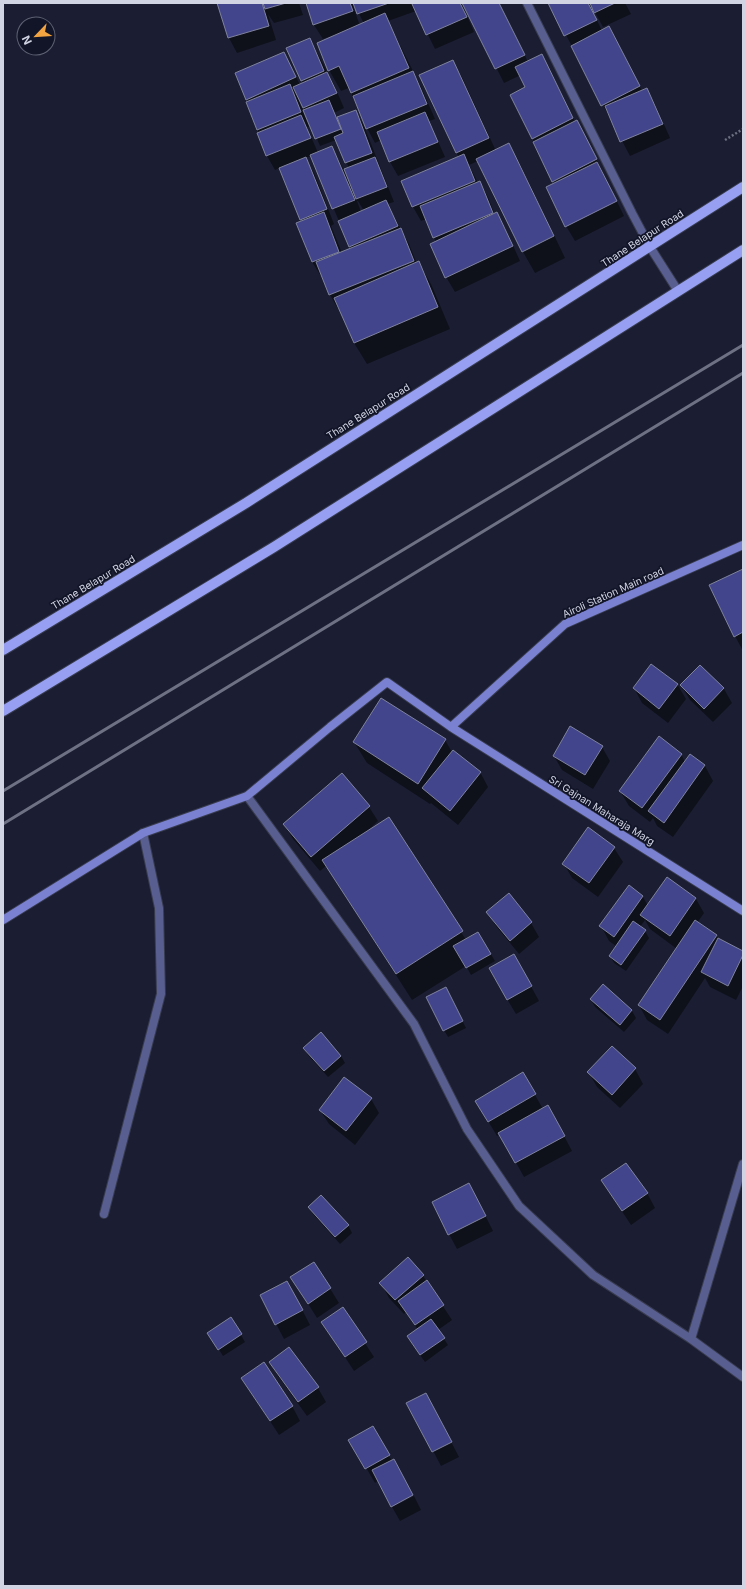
<svg xmlns="http://www.w3.org/2000/svg" width="746" height="1589" viewBox="0 0 746 1589" font-family="Inter,sans-serif">
	<style>
		.shadow { fill: #0007; fill-rule: evenodd }
		.building { fill: #42458c; stroke: #7f839d }
		.lines { fill: none; stroke-linecap: round; stroke-linejoin: round }
		.street-casing { stroke: #383b4e; stroke-width: 10 }
		.secondary-casing { stroke: #383b4e; stroke-width: 10 }
		.primary-casing { stroke: #383b4e; stroke-width: 12 }
		.path { stroke: #6c6f81; stroke-width: 2.5; stroke-dasharray: 2 2; stroke-linecap: butt }
		.street { stroke: #595e90; stroke-width: 8 }
		.secondary { stroke: #7a81d0; stroke-width: 8 }
		.primary { stroke: #969ff1; stroke-width: 10 }
		.rail { stroke: #6e7183; stroke-width: 3 }
		.labels { text-anchor: middle; dominant-baseline: central; stroke-width: 3.5; stroke-linejoin: round; paint-order: stroke }
		.street-label { font-size: 10px; fill: #d1d4e2; stroke: #121428 }
	</style>
	<rect width="100%" height="100%" fill="#1b1e32"/>
	<path class="shadow" d="M218,3H299L303,15L274,23L268,14L276,40L237,53L229,38Z
		M307,3H352L360,26L364,24L354,3H499L528,62L550,70L575,122L577,121L585,136L624,216L575,241L566,226L555,184L532,138L527,88L521,75L504,83L464,4H462L474,32L435,49L416,11L388,21L421,87L435,119L429,121L445,157L398,176L390,162L381,140L375,143L367,128L349,88L341,91L329,70L334,37V35L323,39L314,25Z
		M549,3H625L631,14L603,27L595,12H593L602,31L617,42L642,91L647,89L655,104L670,138L630,156Z
		M310,39L335,87L344,108L334,113L336,118L356,111L364,126L394,202L387,204L409,244L417,264L419,263L431,284L450,329L367,364L354,343L340,309H338L330,295L322,276H321L312,262L302,222L280,168L275,170L267,156L247,99L284,53L300,85L303,83L302,81ZM300,104H301L305,110L320,146L336,140L349,168L344,170L332,147L318,153L307,127H309ZM311,156L351,249L342,253L331,226L334,224L314,173L305,158ZM357,201H358L364,211L361,212Z
		M452,61L461,75L496,151L508,145L521,166L565,258L535,273L523,252L478,161L469,165L478,183L480,182L488,197L495,215L497,214L505,228L520,261L455,292L446,277L436,242L426,219L421,221L413,207L459,158L421,76Z
		M743,571V651L735,636Z
		M700,666L724,689L732,703L713,722L690,700L681,685Z
		M677,684L686,699L668,723L642,703L634,688Z
		M445,740L452,752L480,772L488,787L458,825L431,803L430,804L367,763L354,742Z
		M602,747L610,761L593,789L562,770L554,756Z
		M681,754L685,762L690,755L705,766L713,781L673,837L657,826L653,818L650,822L629,806L620,791Z
		M342,775L369,807L378,821L368,830L369,831L388,818L466,940L478,933L495,961L471,975L466,966L412,1000L326,866L320,871L293,839L284,824Z
		M614,848L623,862L598,897L572,878L564,864Z
		M668,879L696,899L704,913L697,923L716,935L718,939L743,952V986L736,1000L710,987L705,978L668,1034L647,1020L639,1005L677,949L650,929L645,920L640,927L645,931L649,938L626,971L614,963L610,956L616,946L609,941L601,926L629,886L643,897L648,906Z
		M508,895L531,923L539,937L519,954L496,926L488,912Z
		M522,970L539,1001L516,1014L507,999Z
		M603,986L632,1011L636,1018L624,1032L595,1007L591,1000Z
		M449,995L466,1028L448,1037L444,1030Z
		M321,1033L341,1056L345,1063L328,1077L308,1055L304,1048Z
		M635,1069L643,1084L620,1108L597,1087L589,1073Z
		M523,1074L543,1109L556,1121L572,1151L524,1177L500,1134L497,1136L476,1101Z
		M371,1099L379,1113L355,1145L329,1124L320,1110Z
		M602,1181L647,1193L655,1208L631,1225Z
		M477,1199L493,1231L457,1249L449,1234Z
		M309,1207L348,1225L352,1233L340,1244L313,1214Z
		M314,1263L339,1303L317,1318L292,1278Z
		M423,1276L452,1320L438,1330L448,1345L425,1362L412,1344L418,1330L406,1312L404,1314L389,1298L381,1283Z
		M261,1295L295,1296L310,1325L284,1339Z
		M342,1308L374,1357L354,1371L322,1322Z
		M231,1318L245,1342L223,1356L213,1340Z
		M270,1362L318,1388L326,1402L307,1416L278,1376Z
		M242,1378L292,1406L300,1421L279,1435Z
		M408,1403L434,1409L459,1457L441,1466Z
		M372,1427L392,1461L378,1481L375,1483L350,1440Z
		M414,1496L421,1510L400,1521L392,1507Z"/>
	<path class="building" d="M217,3H262L269,26L228,38Z
		M263,3H286L265,9Z
		M306,3H350L353,11L313,25Z
		M353,3H389L357,14Z
		M415,3H460L467,17L426,35L412,4Z
		M462,3H499L525,55L495,69Z
		M548,3H588L597,20L564,36Z
		M590,3H615L594,13Z
		M385,13L409,68L351,93L339,66L328,71L317,43Z
		M609,26L640,86L601,106L571,46Z
		M310,38L324,71L301,81L286,48Z
		M284,52L296,77L246,100L235,73Z
		M542,54L573,118L532,139L510,95L525,87L515,67Z
		M453,60L489,138L456,153L419,75Z
		M413,71L427,104L366,129L353,96Z
		M327,72L337,93L303,108L293,87Z
		M290,84L301,112L257,130L246,102Z
		M647,88L663,124L620,142L605,106Z
		M329,100L341,129L315,139L303,110Z
		M356,110L372,153L345,163L334,137L343,133L337,117Z
		M425,112L438,142L389,162L377,132Z
		M301,115L311,138L266,156L257,133Z
		M577,120L597,159L552,182L533,142Z
		M509,143L554,236L522,252L476,159Z
		M332,146L355,200L332,209L310,155Z
		M464,154L475,181L412,207L401,181Z
		M306,157L327,209L300,220L279,168Z
		M375,157L387,187L356,199L344,169Z
		M597,162L617,201L565,227L546,187Z
		M480,181L493,213L433,238L420,206Z
		M386,200L398,226L349,247L338,221Z
		M324,212L339,252L312,262L296,223Z
		M497,212L513,246L445,278L430,244Z
		M401,228L414,261L329,295L316,262Z
		M419,261L438,307L354,343L334,298Z
		M743,569V632L734,637L709,585Z
		M651,664L678,684L659,709L633,688Z
		M700,665L724,688L704,709L680,685Z
		M381,698L446,739L418,784L353,742Z
		M570,726L603,746L585,775L553,756Z
		M659,736L682,754L642,808L619,791Z
		M453,750L481,772L450,811L422,788Z
		M690,754L705,765L664,823L648,811Z
		M342,773L370,806L311,857L283,824Z
		M389,817L463,931L396,974L322,860Z
		M588,827L615,847L589,883L562,864Z
		M667,877L696,898L670,936L640,915Z
		M629,885L643,896L614,937L599,926Z
		M509,893L532,922L510,941L486,912Z
		M695,920L717,935L660,1020L638,1005Z
		M633,921L646,930L621,965L609,956Z
		M478,932L491,954L466,968L453,946Z
		M718,938L743,951V955L728,986L701,972Z
		M514,954L532,986L507,1000L489,968Z
		M603,984L632,1010L620,1025L590,999Z
		M446,987L463,1021L443,1031L426,997Z
		M321,1032L341,1056L324,1071L303,1048Z
		M612,1046L636,1068L612,1095L587,1072Z
		M523,1072L536,1094L488,1122L475,1101Z
		M344,1077L372,1098L346,1131L319,1110Z
		M548,1105L565,1136L515,1163L498,1133Z
		M626,1163L648,1193L622,1211L601,1180Z
		M469,1183L486,1216L448,1235L432,1202Z
		M321,1195L349,1225L335,1237L308,1207Z
		M408,1257L424,1275L395,1300L379,1283Z
		M314,1262L331,1288L308,1304L290,1277Z
		M427,1280L444,1305L415,1325L398,1301Z
		M287,1281L303,1310L275,1325L260,1295Z
		M343,1307L367,1342L345,1357L321,1322Z
		M231,1317L242,1334L218,1350L207,1333Z
		M431,1319L445,1338L420,1355L407,1336Z
		M289,1347L319,1387L298,1402L269,1362Z
		M264,1362L293,1406L270,1421L241,1378Z
		M426,1393L452,1442L432,1452L406,1403Z
		M373,1426L390,1455L365,1469L348,1440Z
		M394,1459L413,1495L391,1507L372,1470Z"/>
	<g class="lines">
		<defs>
			<path id="street" d="M527,3L632,213L650,247L678,291
				M247,796L414,1024L467,1129L519,1206L593,1275L691,1339L743,1377
				M104,1214L161,994L159,908L143,833
				M691,1339L743,1164"/>
			<path id="secondary" d="M451,727L565,624L743,545
				M3,920L143,833L247,796L330,727L387,682L451,727L743,911"/>
			<path id="primary" d="M3,650L246,503L743,187
				M3,711L274,547L743,250"/>
		</defs>
		<use href="#street" class="street-casing"/>
		<use href="#secondary" class="secondary-casing"/>
		<use href="#primary" class="primary-casing"/>
		<path class="path" d="M725,140L743,129"/>
		<use href="#street" class="street"/>
		<use href="#secondary" class="secondary"/>
		<use href="#primary" class="primary"/>
		<path class="rail" d="M3,791L743,345
			M3,824L743,373"/>
	</g>
	<g class="labels">
		<g class="street-label">
			<text transform="translate(642 238) rotate(-33)">Thane Belapur Road</text>
			<text transform="translate(368 411) rotate(-32)">Thane Belapur Road</text>
			<text transform="translate(93 582) rotate(-31)">Thane Belapur Road</text>
			<text transform="translate(613 592) rotate(-24)">Airoli Station Main road</text>
			<text transform="translate(602 810) rotate(32)">Sri Gajnan Maharaja Marg</text>
		</g>
	</g>
	<rect width="746" height="1589" fill="none" stroke="#d1d4e2" stroke-width="8"/>
	<g transform="translate(36 36) rotate(245)"><circle r="19" fill="#121428" stroke="#5e6172"/>
	<path d="M0-3L7 15L0 10L-7 15Z" fill="#f3a442"/>
	<text y="-6" font-size="11" font-weight="bold" text-anchor="middle" fill="#d1d4e2">N</text>
	</g>
</svg>
